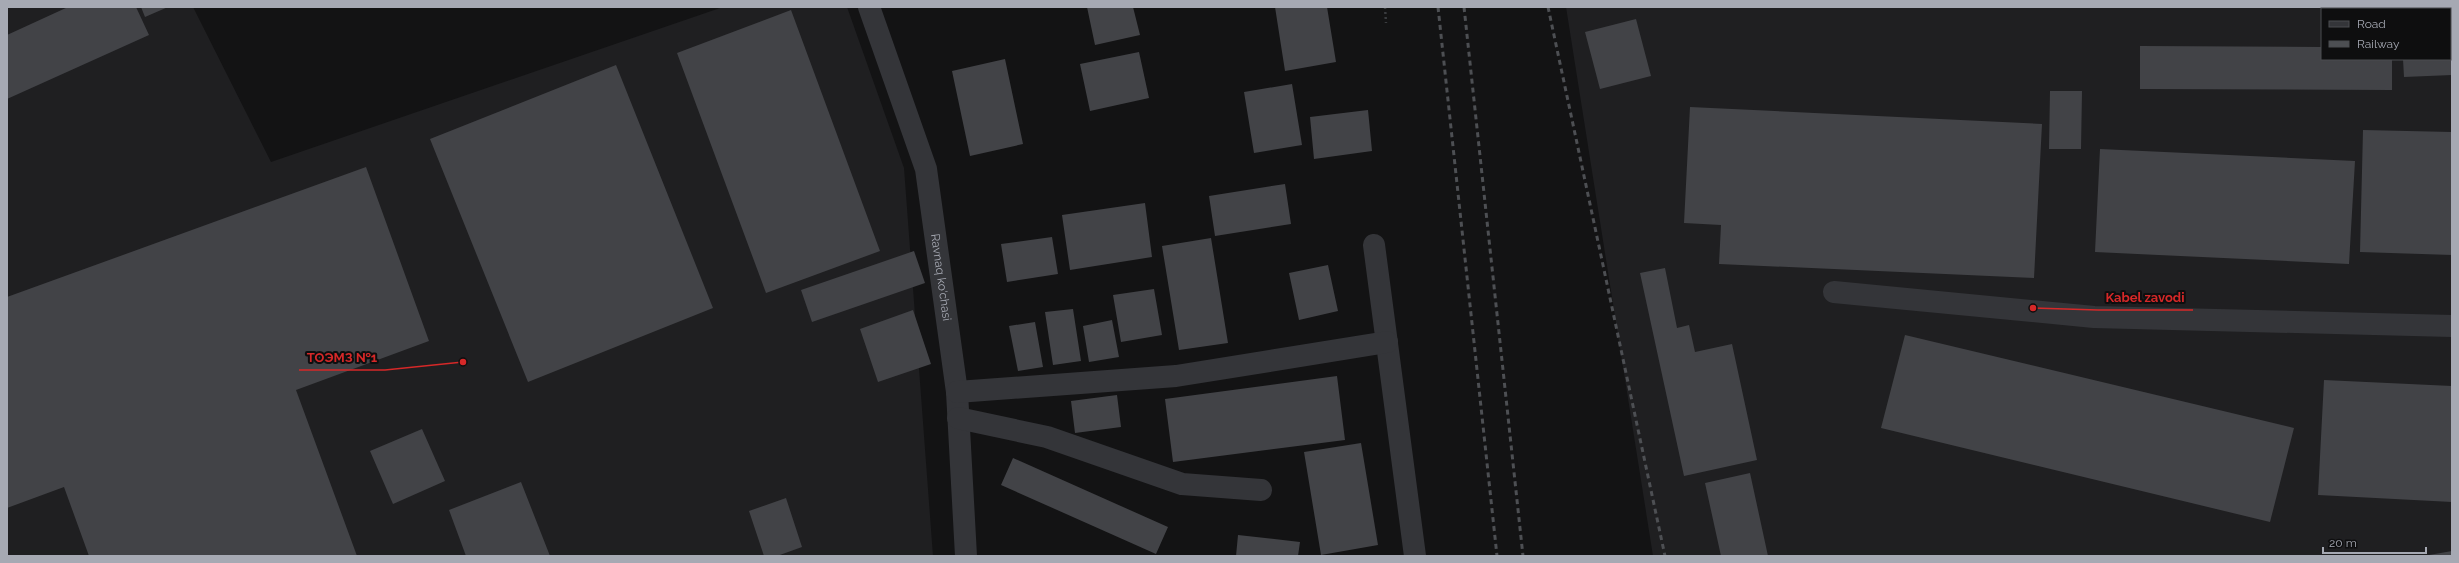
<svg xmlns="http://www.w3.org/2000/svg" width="2459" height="563" viewBox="0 0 2459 563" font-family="Raleway,sans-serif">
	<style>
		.built { fill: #1f1f21; fill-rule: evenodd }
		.building { fill: #424347 }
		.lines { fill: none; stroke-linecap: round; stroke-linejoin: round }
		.path { stroke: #3a3c3f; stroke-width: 2.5; stroke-dasharray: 2 3; stroke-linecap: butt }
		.minor { stroke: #343539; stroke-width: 22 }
		.rail { stroke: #4d4f53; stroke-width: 3; stroke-dasharray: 5 4; stroke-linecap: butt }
		.labels { text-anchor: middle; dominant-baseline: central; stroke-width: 4; stroke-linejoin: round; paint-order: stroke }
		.street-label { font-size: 12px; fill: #a6a9b3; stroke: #0e0e0f }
		.leader { fill: none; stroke: #d62828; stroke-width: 1.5 }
		.callout-dot { fill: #d62828; stroke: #0e0e0f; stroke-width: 1.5 }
		.callout-label { font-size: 13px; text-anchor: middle; font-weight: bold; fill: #d62828; stroke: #0e0e0f; stroke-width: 4; stroke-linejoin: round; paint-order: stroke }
	</style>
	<rect width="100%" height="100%" fill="#131314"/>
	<path class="built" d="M7,7H193L271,162L723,7H847L904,168L933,556H7Z
		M1566,7H2452V556H1653ZM2322,9H2450V59H2322Z"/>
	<path class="building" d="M68,7H136L149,35L7,99V35Z
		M141,7H168L145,17Z
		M1087,7H1133L1140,35L1095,45Z
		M1275,7H1327L1336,62L1285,71Z
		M2401,7H2452V75L2404,77L2403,59H2450V9H2401Z
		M791,10L880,251L766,293L677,53Z
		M1636,19L1651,76L1600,89L1585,32Z
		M2140,46L2322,47V59H2392V90L2140,89Z
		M1139,52L1149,98L1090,111L1080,64Z
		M1005,59L1023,144L970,156L952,71Z
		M616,65L713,308L528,382L430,139Z
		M1292,84L1302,145L1254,153L1244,92Z
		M2050,91H2082L2081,149H2049Z
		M1690,107L2042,124L2034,278L1719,264L1721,225L1684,223Z
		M1368,110L1372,151L1314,159L1310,117Z
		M2363,130L2452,132V255L2360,252Z
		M2100,149L2355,161L2349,264L2095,252Z
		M366,167L429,341L296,390L357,556H89L64,487L7,508V297Z
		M1285,184L1291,224L1215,236L1209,196Z
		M1145,203L1152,257L1070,270L1062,215Z
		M1052,237L1058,274L1007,282L1001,244Z
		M1211,238L1228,343L1179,350L1162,246Z
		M914,251L925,283L812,322L801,290Z
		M1328,265L1338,311L1299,320L1289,273Z
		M1665,268L1677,328L1689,325L1695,352L1732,344L1757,460L1684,476L1640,273Z
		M1154,289L1162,335L1121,342L1113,295Z
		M1073,309L1081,361L1053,365L1045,312Z
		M913,310L931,364L878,382L860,329Z
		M1112,320L1119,357L1089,362L1083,326Z
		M1035,322L1043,367L1018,371L1009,326Z
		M1905,335L2294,428L2270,522L1881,428Z
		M1337,376L1345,440L1173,462L1165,399Z
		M2324,380L2452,386V502L2318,495Z
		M1117,395L1121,427L1075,433L1071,401Z
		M422,429L445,481L393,504L370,451Z
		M1361,443L1378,545L1321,555L1304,452Z
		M1013,458L1168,527L1156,554L1001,485Z
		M1750,473L1768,556H1721L1705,483Z
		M521,482L550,556H466L449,510Z
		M786,498L802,547L777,556H764L749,511Z
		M1238,535L1300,542L1298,556H1236Z
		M2452,551V556H2430L2429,555Z"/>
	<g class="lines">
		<path class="path" d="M1385,7L1386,23"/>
		<g class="minor">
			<path id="s1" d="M869,7L926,169L957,392L966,556"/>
			<path d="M1374,245L1415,556"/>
			<path d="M1834,292L2094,317L2452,326"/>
			<path d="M957,392L1176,376L1387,342"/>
			<path d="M958,418L1047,437L1182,484L1261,490"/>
		</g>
		<path class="rail" d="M1438,7L1497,556
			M1464,7L1523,556
			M1548,7L1665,556"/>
	</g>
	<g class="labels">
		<g class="street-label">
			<text stroke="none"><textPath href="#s1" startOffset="281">Ravnaq ko'chasi</textPath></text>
		</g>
	</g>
	<path class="leader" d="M2033 308L2098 310H2193M463 362L385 370H299"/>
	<g class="callout-dot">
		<circle cx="2033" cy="308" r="4"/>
		<circle cx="463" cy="362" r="4"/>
	</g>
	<g class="callout-label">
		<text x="2145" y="302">Kabel zavodi</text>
		<text x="342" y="362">ТОЭМЗ №1</text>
	</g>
	<rect width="2459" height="563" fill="none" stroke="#a6a9b3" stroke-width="16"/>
	<rect x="2321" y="8" width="130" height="52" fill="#0e0e0f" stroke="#4b4c51"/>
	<rect x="2329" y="21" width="20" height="6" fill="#343539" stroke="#4b4c51"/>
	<text x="2357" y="28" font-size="12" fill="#a6a9b3">Road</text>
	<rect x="2329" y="41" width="20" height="6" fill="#4d4f53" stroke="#4b4c51"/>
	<text x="2357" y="48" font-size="12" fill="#a6a9b3">Railway</text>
	<path d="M2323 547v6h103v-6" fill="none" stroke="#a6a9b3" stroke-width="2"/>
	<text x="2329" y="547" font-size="12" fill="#a6a9b3" stroke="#0e0e0f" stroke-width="3" paint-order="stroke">20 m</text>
</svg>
